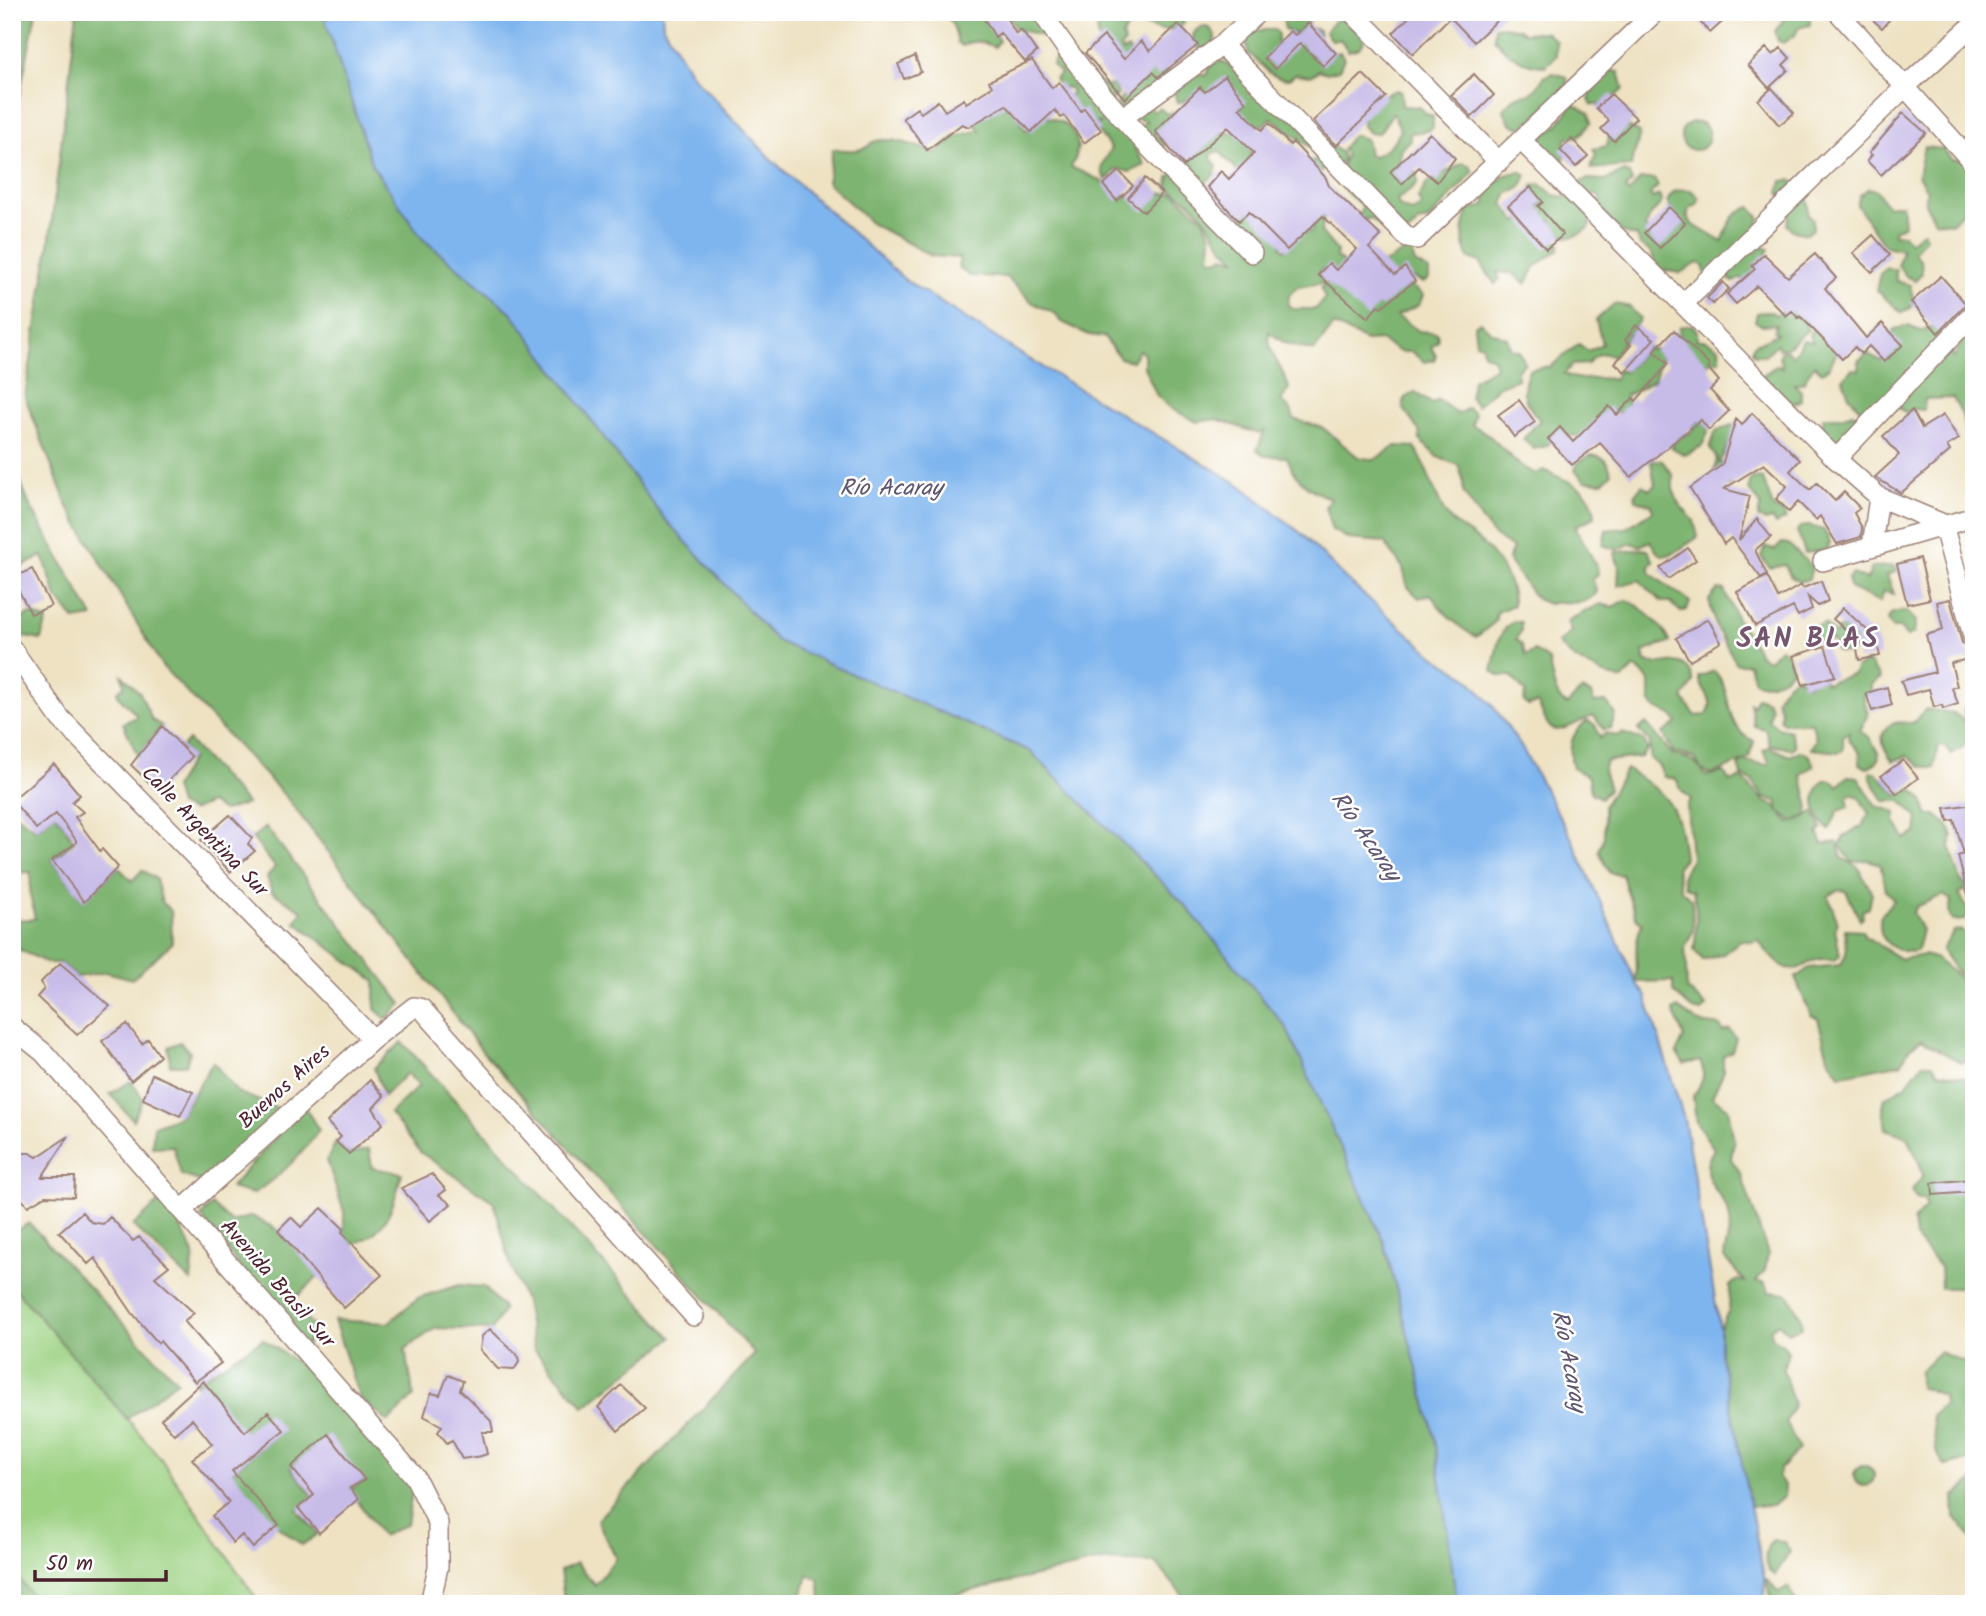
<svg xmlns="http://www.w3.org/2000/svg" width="1986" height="1616" viewBox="0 0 1986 1616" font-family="Kalam,sans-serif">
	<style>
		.green { fill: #9dd283; stroke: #747857; stroke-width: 2 }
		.forest { fill: #7eb471; stroke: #646a4e; stroke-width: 2 }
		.water { fill: #7fb5ee; stroke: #646a8c; stroke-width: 2 }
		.building { fill: #c7bbe8 }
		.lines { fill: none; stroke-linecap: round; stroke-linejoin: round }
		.minor-casing { stroke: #9c8077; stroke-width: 22 }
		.minor { stroke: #fff; stroke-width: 19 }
		.labels { text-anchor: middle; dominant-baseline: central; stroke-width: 5; stroke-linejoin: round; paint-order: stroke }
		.street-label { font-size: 21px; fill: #4a1f2b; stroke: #fff }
		.water-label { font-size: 23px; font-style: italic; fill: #5d546f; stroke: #fff }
		.district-label { font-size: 28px; font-weight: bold; letter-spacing: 2px; fill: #76566d; stroke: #fff }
	</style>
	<rect width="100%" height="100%" fill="#fff"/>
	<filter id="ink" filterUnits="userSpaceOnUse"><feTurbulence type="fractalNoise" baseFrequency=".0143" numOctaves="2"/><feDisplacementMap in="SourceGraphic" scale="14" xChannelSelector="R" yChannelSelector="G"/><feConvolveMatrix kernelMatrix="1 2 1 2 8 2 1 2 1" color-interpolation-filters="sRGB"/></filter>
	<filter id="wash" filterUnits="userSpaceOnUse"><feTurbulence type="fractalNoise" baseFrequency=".00686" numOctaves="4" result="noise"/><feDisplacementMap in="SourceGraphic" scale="28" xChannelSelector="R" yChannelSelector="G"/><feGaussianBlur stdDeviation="1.57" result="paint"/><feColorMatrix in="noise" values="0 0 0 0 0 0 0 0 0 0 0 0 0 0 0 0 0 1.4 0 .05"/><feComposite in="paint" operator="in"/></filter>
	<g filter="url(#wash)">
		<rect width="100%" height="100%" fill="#eee2c3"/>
		<path class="green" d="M12,1285L159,1456L260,1604H12Z"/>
		<path class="forest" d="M12,12H36L12,133Z
			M77,12H323L372,165L422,238L511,312L664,518L777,641L1030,751L1185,905L1286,1027L1384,1242L1435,1438L1457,1604H1190L1156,1563L1101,1561L913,1604H822L819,1579L808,1575L800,1604H556L564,1599L560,1571L576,1563L595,1585L616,1558L597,1520L755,1354L483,1052L286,797L162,666L67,505L25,397L49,245Z
			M941,12H984L999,41L995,47C983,43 974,38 963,46L958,44C955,31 953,19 941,12Z
			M1007,12H1026V16L1035,19L1043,28L1041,35L1016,29Z
			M1184,12V23C1167,38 1141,26 1129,13Z
			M1282,12H1306L1309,15L1308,27L1319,30C1321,43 1314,44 1310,55L1315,58L1340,52L1344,58L1339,70L1327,73L1319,70L1311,76L1295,74L1289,79C1267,78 1264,64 1248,53L1246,39L1257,30H1275L1278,34L1277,48L1299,35L1285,30Z
			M1772,12H1805L1810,17V25L1798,28L1795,35L1784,43L1778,41L1775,31L1784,20Z
			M1122,15L1128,27L1122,36L1125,43L1120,48L1122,52L1128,49L1131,54L1124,63L1097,37V30L1108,17Z
			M1342,19L1361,34L1364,42L1359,48L1348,51L1341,40H1331L1325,32L1335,20Z
			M1504,26L1519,29L1524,33L1545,32L1556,41V56L1545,66C1521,65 1509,56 1494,38L1495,27Z
			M1193 38a11 11 0 1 1 22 0a11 11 0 1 1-22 0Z
			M1064,54L1104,86L1114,85L1118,95L1113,98L1109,120L1116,119L1138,131L1146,121L1127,116L1117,104L1141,73L1162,69L1173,74L1150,108L1153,112L1159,108L1167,114L1172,112L1181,116L1154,133L1165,144L1163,148L1137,146L1135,149L1145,165L1130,172L1117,169L1106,180C1096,167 1105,161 1111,148L1094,127L1103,122L1094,123L1065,100L1072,92L1070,88L1060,87L1055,79L1061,73L1052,65L1056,57Z
			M1219,61C1235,63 1255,97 1272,104L1283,96L1306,110L1308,128L1313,124L1320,131L1322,140L1342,153V162L1326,166L1318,174L1309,163L1322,156L1271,118L1263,125H1251L1239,113L1242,101L1209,92L1177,103L1175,94L1181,81L1198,73L1206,76L1211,65Z
			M1609,70L1619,72L1624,89L1604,105H1592L1589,100L1591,92Z
			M1553,73L1567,77L1568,88L1522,128C1510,125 1508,121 1504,110C1511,98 1517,94 1531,94L1545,76Z
			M1006,89L1022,115L1020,123L1026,130L1032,129L1041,116C1070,120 1088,139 1071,167L1100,180L1114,193L1128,196L1143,206L1152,194L1174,193L1203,218L1211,236L1210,258L1217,260L1224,256L1237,260C1232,255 1224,250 1221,244C1203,216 1200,205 1168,188L1169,177L1216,134L1240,132L1251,145L1250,165L1239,172L1219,151L1212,153L1211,159L1217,166L1215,174L1204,184L1241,205L1284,238L1281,247L1284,250L1305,232H1311L1318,210L1324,219L1321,232L1337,251L1336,257L1368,282L1328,268L1320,270L1323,283L1297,287L1289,295L1288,305L1293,309H1316L1325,298L1321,288L1328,281L1395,291L1411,286L1423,295L1419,305L1397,316L1419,331L1437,333L1438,341L1431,347L1436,356L1434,360L1424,362L1412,352H1400L1380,340L1366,341L1334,325L1314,351L1285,343L1269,332C1267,353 1283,367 1289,388L1281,401L1291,410L1294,419L1323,428L1358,457L1374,460L1396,446L1415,447C1427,467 1432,488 1442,507C1448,522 1462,528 1474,537C1494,553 1514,579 1513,605L1497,612L1495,622L1476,637C1459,628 1440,610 1431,594L1419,598L1407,586L1403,568L1384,542L1349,539L1332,530L1325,507L1330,498C1307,490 1295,479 1287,457L1265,456L1257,450L1265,430L1259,434L1217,419L1197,422L1172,409L1157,396L1144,367V354L1139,350L1132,361L1120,358L1104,337L1089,335L1060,321L1056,314L1033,303L1006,277L970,276L958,268L960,258L932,256L872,224L827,182L833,149C844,150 857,152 867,147C873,143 869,143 876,141C894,137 919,147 936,153L954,137L980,130L974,123Z
			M1396,90L1401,92L1402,106L1420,107L1426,114L1433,116V127L1428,131L1410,133V140L1401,149L1396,172L1417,173V184L1397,200L1399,206L1412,212L1421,206L1418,198L1428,182L1463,163L1469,165L1473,172L1429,220L1419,222C1410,233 1405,236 1390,236L1372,219L1360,220L1358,216L1363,206C1338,187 1335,183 1346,154L1342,149L1353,135L1366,139L1369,155L1373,156C1384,153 1395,141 1401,131L1393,113L1379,133H1369L1363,126V116L1386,94Z
			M1573,104L1589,113L1591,123L1579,136L1566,138L1564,160L1558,164L1536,149L1538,139L1556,127Z
			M1681 136a14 14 0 1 1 28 0a14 14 0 1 1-28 0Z
			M1622,124L1640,133L1631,166L1590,169L1596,155L1593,149L1607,146L1611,128Z
			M1924,147L1943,149L1952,160L1964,159L1974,168V202L1951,223L1935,221L1925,204L1927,191L1918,175Z
			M1520,171L1526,175C1523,188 1519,190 1508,193L1503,204L1517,222L1543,204L1533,192V185L1540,184L1554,195L1572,198L1591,219L1589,228C1571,240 1563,243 1551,220L1543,221L1551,239L1559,243V249L1535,267L1526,284L1512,273L1497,272L1500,280L1495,284L1480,262L1469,258C1460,241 1463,228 1468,210L1485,206L1488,192L1503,176Z
			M1624,172L1629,174L1632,182L1625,189L1629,193L1640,179H1654L1658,186L1650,194L1653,198L1659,195L1662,202L1650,216L1645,228L1653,235L1676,218L1667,202C1673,189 1678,189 1691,190L1699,198L1697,205L1690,208L1687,216L1692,224L1722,242C1729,225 1730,214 1750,207L1760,218L1753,243L1769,249L1751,281L1741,278L1733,282L1728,278V270L1706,275L1703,265L1698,263L1680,273L1657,269L1651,252L1640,245L1637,236C1621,238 1599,212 1600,197L1595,194L1592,197L1579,188L1581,182L1588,179L1605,180Z
			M1791,180C1805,190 1810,197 1808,214L1813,219V229L1807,234L1794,231L1787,225L1791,203L1779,193L1782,181Z
			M1869,188L1877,191L1887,206L1902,204L1904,225L1894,230V234H1903L1909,242L1923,232L1926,237L1914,252L1921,261L1922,273L1915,280L1907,277L1898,265L1902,250L1885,246L1857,205L1860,195Z
			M1407,250L1411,251L1415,263L1429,271V279L1423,283L1408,275L1390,280L1381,265Z
			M1887,268L1896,270V281L1910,285L1914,301L1911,308L1901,312L1876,290L1880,274Z
			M1614,304L1630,307L1640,319L1613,356C1602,351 1595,354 1588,364L1572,365L1564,374C1590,385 1594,374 1615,380L1617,370L1625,372L1647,347L1657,350L1661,357L1654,380C1642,385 1640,391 1626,395L1628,408L1623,413L1608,411L1585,435L1553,437L1547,446L1534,449L1523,439L1540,420C1523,402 1520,392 1529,370L1551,366L1579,344L1588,351L1602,344L1596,320Z
			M1785,309C1798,313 1804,316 1808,330L1787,347L1779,349L1777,344L1765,355H1756L1752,351L1754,345L1777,334L1774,331L1776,324L1761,325L1755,321L1757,313L1770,311L1776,315Z
			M1481,322L1490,331L1507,338L1511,349L1519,351L1525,363L1517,370V379L1497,387L1477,406L1470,397L1473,380L1496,367L1493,358L1483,353L1482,345L1476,343L1474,325Z
			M1692,325L1697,331V340H1706L1719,348L1720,360L1701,364L1680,340L1679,327Z
			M1908,326L1921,331L1930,327L1942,330L1954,358L1962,341L1974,333L1973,439L1967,440L1962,415L1953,398L1925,399L1924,410L1913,409L1906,413L1898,407L1885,415L1865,414L1849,396L1843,379L1852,369L1859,370L1858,361L1867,353L1879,360L1890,359L1886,349L1894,329Z
			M1813,327L1838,350L1829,367L1822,372L1814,365L1803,383H1793L1801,391V400L1790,405L1762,376L1777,365L1782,367L1779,357L1782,351L1787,350L1793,356L1803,340L1813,342L1809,336Z
			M1415,392L1432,404L1438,400L1458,414L1468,408L1475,414L1472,425C1500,437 1509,465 1537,474L1543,470C1567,482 1594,485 1595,517L1575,526L1597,567L1598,574L1592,579L1597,592C1582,610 1567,598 1548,604L1536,599L1510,563L1508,559L1513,549L1491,533L1463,492V479L1458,465L1437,457L1420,440L1419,431L1403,408L1405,398Z
			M1852,413L1857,415L1862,427L1824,450L1812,430L1817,425L1823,427V417H1841Z
			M1704,422L1709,430L1702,446L1685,455L1671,447L1679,437L1692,432L1696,423Z
			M1733,425L1737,428L1719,463L1730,465L1732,479L1730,486L1721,487L1714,471L1717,459L1710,448L1716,431Z
			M1591,455C1604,457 1609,460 1611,474L1603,482L1585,481L1575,470L1578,463Z
			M12,458L29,504L93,617L75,620L57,598L43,556L12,571Z
			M1655,460L1662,461L1673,475V489L1679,504L1694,521L1698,537L1674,553L1664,556L1657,552L1650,541L1640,546L1631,543L1617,550L1603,545L1606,530L1626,528L1653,511L1652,505L1636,500L1635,494L1642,485L1650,490L1655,485L1651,462Z
			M1753,478L1763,479L1773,507L1783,512L1786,519L1775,525L1772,519L1765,521L1758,517L1761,504L1749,490L1750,480Z
			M1810,526L1824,530L1830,542L1827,550L1805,553L1797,531L1800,527Z
			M1782,543L1788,544L1812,566L1809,579L1799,582L1791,577L1785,565L1770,568L1761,557L1765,546L1775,550Z
			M1640,549L1648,550L1654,562L1649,565L1651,574L1690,602L1687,610L1681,612L1670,602H1662L1639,580L1618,586L1619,565L1614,553Z
			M1894,566L1897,571L1887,575L1894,594L1884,591L1880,602L1850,588L1848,578L1853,574L1867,580L1872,567Z
			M1718,589L1724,590L1737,619L1762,657L1769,660L1780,648L1789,656L1792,669C1782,680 1768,688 1754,681L1749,664H1737L1716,627L1709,600Z
			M1625,600C1637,602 1667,630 1670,642L1643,652L1645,661C1666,672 1684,647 1694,682L1683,698L1696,716L1706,715C1718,698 1701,694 1699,677L1714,671C1735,691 1721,728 1754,741L1749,758L1711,775L1702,770L1695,758L1673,752L1663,733L1677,723L1672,715L1655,708L1650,700V681L1635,667L1621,680C1602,674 1569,660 1558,643L1571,632L1567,621L1600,604L1613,607Z
			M1906,611L1916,621L1914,633L1907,637L1900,628H1892L1887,621L1892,613Z
			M31,614L47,620L41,640L15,635L19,619Z
			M1514,621L1521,622V631L1516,639L1521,643L1526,656L1534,651L1549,660C1551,674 1554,698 1567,705L1582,690L1591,694L1594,703L1606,702L1615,714L1611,728L1604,730L1594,716C1582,718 1559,737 1550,727C1544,721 1542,710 1537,703L1528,706L1524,702L1525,692L1511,676H1500L1492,671C1498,650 1495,634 1514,621Z
			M1825,624L1835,635L1839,628L1855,631L1858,646L1850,653L1837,652L1832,640L1817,641L1813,636L1814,627Z
			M1868,662L1880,678L1871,685V693L1863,695L1868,714L1860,731L1869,737L1879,753L1878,761L1867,768L1859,764L1860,753L1848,739L1849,732L1843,736V750L1839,752L1811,749L1816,739L1812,723H1784L1780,719L1781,711L1776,699L1782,689L1796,676L1807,685L1821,676L1826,683L1854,674L1857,667Z
			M122,675L140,693L152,720L162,726L138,756L123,723L137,717C132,706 122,704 117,692L124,686Z
			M1757,697L1767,701L1771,708L1768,719L1779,728L1790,731L1795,746L1792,749L1770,745L1765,729L1754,726L1750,703L1753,705Z
			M1970,705L1974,706V746L1967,744L1952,754L1946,747L1938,746L1934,768L1920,766L1907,756L1893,761C1874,738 1881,718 1913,723L1926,709L1954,713L1965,722L1964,709Z
			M1587,721L1595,725L1600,738L1606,733L1616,736L1623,733L1644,741L1648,749L1641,757L1606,761L1603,771L1609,789L1601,798L1591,793L1589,777L1573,768C1568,749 1570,733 1587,721Z
			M1646,723L1672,754L1694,761L1706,776L1724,772L1730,782L1742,778L1764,801L1774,805L1789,822L1793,821L1779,811L1777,801L1764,798L1752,781L1741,775L1738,766L1743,761L1768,765L1770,763L1763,750L1769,747L1790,756L1801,751L1810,756L1814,766L1801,774L1809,808L1806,817L1794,821L1814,812L1822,829L1818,833L1823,844L1837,842L1842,858L1858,867L1872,893L1869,908L1862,911L1863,918L1860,920L1846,891L1839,890L1828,896L1838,923L1835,928L1840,956L1834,961C1798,949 1802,999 1757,939L1752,942L1741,940L1723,954L1703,960L1694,950C1697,929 1698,911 1693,890L1685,887L1682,877L1691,858L1687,805L1691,799L1682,791L1676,779L1664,777L1659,766L1650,758V742L1638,730Z
			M188,740L247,804L223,811L210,803L192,811L179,805L174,788L192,758L182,747Z
			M1626,769C1671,796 1678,806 1684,858L1676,868L1681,890L1692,899L1693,931L1685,947L1687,989L1706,1006L1701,1012L1693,1010L1673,992V981L1636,982C1639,959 1632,946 1642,924L1635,916L1622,875L1610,873L1599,851L1604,837V806Z
			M1871,772H1875L1898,795L1912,789L1923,799L1927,815H1936L1950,828L1953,837L1950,846L1961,881L1966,884L1965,891L1959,893L1969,913L1965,920L1952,921L1949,913L1951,900L1943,895L1917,906L1913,913L1922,930L1917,950L1913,952C1890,952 1876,938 1881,915L1894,900L1886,890L1880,864L1868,860L1852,862L1840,846L1844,836L1862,826L1869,814L1859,797L1852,794L1847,798L1849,807L1838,811L1829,830C1814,817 1809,794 1824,780H1832L1838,786L1848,776L1858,777L1876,806L1896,812L1895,821L1905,839L1916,833L1918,818L1901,801H1884L1871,779Z
			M12,812L36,829L56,814L74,841L52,860L84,901L118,867L132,881L142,870L156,879L162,903L171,911L172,943L132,979L107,972L77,977L60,963H47L12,946V920L35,919L30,894L31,872L12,873Z
			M266,827L402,1004L386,1019L375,1009V981L295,922L303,911L272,892L267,877L275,867L252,838Z
			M1845,929L1862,930L1865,937C1879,942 1888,953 1901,959L1925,955L1936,959L1970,985L1974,989V1053L1962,1063L1921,1040L1909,1049L1901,1064C1879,1066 1861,1073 1840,1075L1828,1057L1818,1019L1811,1015L1795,978L1809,968L1841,965L1846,954Z
			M1962,930L1974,946V983L1956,971L1942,950L1954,931Z
			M1678,1008L1699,1023L1720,1026L1723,1032L1729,1029L1736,1038L1732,1051L1723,1056V1073L1712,1097L1728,1108L1734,1141L1731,1159L1741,1174L1768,1254L1765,1270L1756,1282L1764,1283L1769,1292L1788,1294L1800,1315L1802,1328L1788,1332L1778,1323L1770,1329L1773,1338L1782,1343L1788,1352L1783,1369L1794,1405L1786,1422L1799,1449L1780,1469L1778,1478L1785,1486L1784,1497L1772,1505L1750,1506L1720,1352V1328L1729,1310L1730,1286L1737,1280L1745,1282L1724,1258C1725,1247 1731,1230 1730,1219C1726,1192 1693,1180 1714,1149L1696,1122L1693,1096C1702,1084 1707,1075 1700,1061L1684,1064L1676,1053L1684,1037L1673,1011Z
			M180,1042L190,1052L186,1065H170L168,1047Z
			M402,1042L672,1338L584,1407L534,1349L525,1302L511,1266L494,1202L420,1152L390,1113L419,1086L407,1073L384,1096L374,1068Z
			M213,1062L237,1092L282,1110L203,1182L181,1175L173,1146L152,1147L154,1126L180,1116Z
			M1922,1064H1932L1939,1072L1974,1079V1303L1969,1288H1941L1940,1267L1915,1238L1913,1221L1926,1207L1924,1200L1916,1198L1912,1190L1923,1175C1920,1161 1913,1151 1908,1137L1886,1129L1883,1106L1885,1098L1906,1085Z
			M131,1081L143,1099L133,1120L110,1094Z
			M304,1106L319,1130C302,1156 278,1177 253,1194L230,1188Z
			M336,1142L349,1154L369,1149L372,1168L402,1173C395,1202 386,1236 353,1244L290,1303L316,1329L304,1348L201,1216L212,1205L231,1222L252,1216L278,1230L308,1263L344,1229V1212L327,1160Z
			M165,1196L194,1254L191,1281L133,1226Z
			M29,1223L177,1381L127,1419L12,1285V1233Z
			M459,1285L484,1287L504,1309L492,1330L436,1328L405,1349L414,1396L388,1422L359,1397L334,1320L388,1323L418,1298Z
			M263,1339L339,1392L414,1478L407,1524L382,1536L349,1489L364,1481L327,1436L291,1468L313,1496L297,1510L318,1534L302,1545L278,1526L231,1472L282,1431L244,1433L212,1395L194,1383Z
			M1939,1352L1974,1366V1459L1945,1466L1936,1451L1932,1416L1944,1404L1943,1395L1919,1387V1372Z
			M1854 1476a10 10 0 1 1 20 0a10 10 0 1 1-20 0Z
			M1974,1480V1541L1955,1517L1954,1497Z
			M1774,1539L1785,1543L1790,1552L1775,1575C1761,1569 1764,1547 1774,1539Z
			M12,1570L13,1571L38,1604H12Z
			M1764,1577L1779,1592L1788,1587L1797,1604H1774Z"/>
		<path class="water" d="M323,12H662L663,26L692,75L772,160L904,279L1026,357L1240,485L1302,534L1348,581L1433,655L1468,678L1493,706L1522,748L1572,839L1636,982L1646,997L1684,1119L1720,1328V1352L1764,1577L1765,1604H1457L1435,1438L1384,1242L1286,1027L1185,905L1030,751L777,641L664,518L511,312L422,238L372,165Z"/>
		<g id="blocks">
			<path class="building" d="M980,12H1003L1016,34L1021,30L1037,52L1025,62L1000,33L995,37Z
				M1414,12H1506L1474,42L1450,17L1413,54L1393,33Z
				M1691,12H1733L1710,33Z
				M1864,12H1896L1882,28Z
				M1308,23L1336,53L1323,66L1300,43L1275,69L1264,58L1290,31L1295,35Z
				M1178,24L1198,45L1158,77L1153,72L1125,99L1085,53L1104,36L1124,59L1141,41L1150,51Z
				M1766,48L1773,55L1781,48L1790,58L1783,65L1788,70L1769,88L1748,65Z
				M915,56L921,72L904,79L898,64Z
				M1032,60L1052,88L1059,82L1081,111L1084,108L1101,130L1084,143L1064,116L1061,118L1055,110L1031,132L1006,105L969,127L962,124L927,150L903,118L917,108L921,113L938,101L945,111L964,99L966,103L992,87L989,81Z
				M1363,74L1386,97L1336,146L1313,121Z
				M1474,74L1494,95L1472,117L1451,95Z
				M1225,76L1246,102L1239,108L1262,130L1269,123L1290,145L1293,142L1326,178L1329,186L1381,236L1369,248L1395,275L1405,267L1415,281L1381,307L1378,305L1368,318L1318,275L1329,263L1336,270L1357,249L1323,216L1287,250L1249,212L1239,221L1207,187L1221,171L1229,179L1254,153L1228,127L1184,166L1155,131L1200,87L1205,92Z
				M1772,88L1794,113L1779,125L1758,100Z
				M1611,94L1636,118L1614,141L1601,129L1609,121L1596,108Z
				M1903,113L1926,133L1881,175L1867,161L1872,155L1869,153Z
				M1430,133L1455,158L1437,182L1419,167L1402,184L1390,172Z
				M1572,139L1588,156L1576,167L1560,150Z
				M1119,171L1133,186L1117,201L1103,185Z
				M1145,178L1162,193L1144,212L1128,198Z
				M1531,187L1543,202L1538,206L1563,235L1546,249L1508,206Z
				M1669,207L1685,223L1660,248L1644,233Z
				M1873,235L1890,255L1872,272L1853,253Z
				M1764,254L1788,277L1815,254L1836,278L1825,288L1866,338L1882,323L1903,345L1884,362L1869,346L1861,354L1855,347L1842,359L1800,316L1798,318L1792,311L1786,316L1757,286L1736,304L1727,294L1755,269L1752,266Z
				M1941,276L1966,304L1938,333L1911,302Z
				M1723,282L1729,289L1713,304L1707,298Z
				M1636,325L1654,339L1625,372L1615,363L1631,345L1625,340Z
				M1674,330L1710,366L1708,368L1719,381L1710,390L1729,411L1709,430L1701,420L1631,477L1600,443L1572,465L1548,439L1560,427L1573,442L1609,406L1617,415L1633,398L1636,401L1668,364L1654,351Z
				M1519,400L1535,422L1514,437L1498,415Z
				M1912,410L1922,428L1943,415L1959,439L1947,446L1950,451L1901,493L1875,477L1899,455L1883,436Z
				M1752,413L1800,460L1790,471L1810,490L1817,483L1835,501L1844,492L1860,508L1854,513L1862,528L1861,537L1837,544L1820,516L1816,520L1798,502L1789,512L1776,499L1787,486L1764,464L1724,489L1750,496L1739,540L1757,519L1771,537L1755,550L1767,575L1761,578L1731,538L1724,544L1690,488L1722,465L1736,419L1742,425Z
				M1688,548L1696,560L1668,579L1660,568Z
				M1920,558L1930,599L1907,604L1897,564Z
				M32,569L51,606L31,614L12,578Z
				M1767,576L1778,598L1801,585L1803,588L1821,581L1828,601L1818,606L1808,597L1812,609L1798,616L1793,607L1755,626L1737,592Z
				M1950,599L1962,643L1973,658L1951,663L1957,686L1952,688L1958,704L1943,709L1942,705L1934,707L1929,689L1906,695L1901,681L1935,672L1926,635L1943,630L1937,602Z
				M1843,608L1869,632L1874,631L1880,656L1859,660L1855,638L1833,619Z
				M1708,619L1721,642L1690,661L1676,638Z
				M1825,646L1835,676L1803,685L1793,656Z
				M1887,687L1892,705L1872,711L1866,693Z
				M162,726L192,757L158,791L131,765Z
				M1903,760L1918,778L1897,794L1881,776Z
				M54,764L80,795L72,802L83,812L75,817L100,851L102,849L118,867L84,902L52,860L76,843V840L56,814L36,829L12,800Z
				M1974,804V899H1969L1958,856L1964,854L1954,820L1948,821L1945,808Z
				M230,815L252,838L248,844L255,851L230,872L201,840Z
				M60,963L110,1006L77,1035L37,997L44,989L41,982Z
				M127,1024L142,1044L148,1039L160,1056L131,1081L102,1041Z
				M152,1074L193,1092L180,1116L143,1099Z
				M370,1080L384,1096L373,1108L383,1124L349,1154L336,1142L341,1137L327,1122Z
				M69,1136L42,1177H75L74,1197L45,1196L28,1206L12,1189V1153H30L37,1157Z
				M432,1174L446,1190L439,1195L451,1204L430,1221L401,1188Z
				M1971,1179L1973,1192L1933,1195L1932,1183Z
				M322,1208L344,1229L342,1232L382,1275L344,1308L278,1230L291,1217L301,1227Z
				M82,1212L91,1222L103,1224L110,1217L133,1241L139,1237L169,1266L155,1277L194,1313L184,1321L221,1363L195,1382L160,1341L158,1343L133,1314L95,1258L88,1264L59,1232Z
				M490,1329L518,1356L519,1362L514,1370L498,1369L480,1350L482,1336Z
				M448,1375L463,1381L460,1390L491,1421L493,1432H482L487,1454L481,1456L462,1459L452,1440L447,1443L438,1432L442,1426L424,1416L431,1393L440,1395Z
				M203,1381L245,1432L268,1412L284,1430L232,1471L279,1525L253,1548L242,1535L233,1543L212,1516L229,1502L192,1459L212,1444L192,1419L174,1434L161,1419Z
				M621,1385L645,1408L618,1431L598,1407Z
				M328,1434L365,1480L350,1488L359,1499L319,1533L298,1508L314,1495L291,1467Z"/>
		</g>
	</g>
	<g filter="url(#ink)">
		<use href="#blocks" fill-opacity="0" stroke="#9c8077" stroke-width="2"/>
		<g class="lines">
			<defs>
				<path id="minor" d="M1042,12C1098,103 1179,177 1252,253
					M1352,12L1499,162
					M1838,12L1974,164
					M1222,45L1407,237L1417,239L1655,12
					M1122,118L1222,45L1258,12
					M1521,140L1836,459L1879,497L1943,524L1974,640
					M1685,302L1906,86L1974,24
					M1836,459L1974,313
					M1872,546L1879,497
					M1823,561L1974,517
					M12,649L60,718L373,1039
					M12,1027L44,1053L415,1477L438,1523V1567L430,1604
					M182,1210L373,1039L414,1007L422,1009L694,1316"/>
			</defs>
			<use href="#minor" class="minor-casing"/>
			<use href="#minor" class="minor"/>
		</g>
	</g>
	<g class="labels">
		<g class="street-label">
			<text transform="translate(204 832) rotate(46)">Calle Argentina Sur</text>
			<text transform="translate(285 1087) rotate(-42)">Buenos Aires</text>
			<text transform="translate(277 1284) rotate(49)">Avenida Brasil Sur</text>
		</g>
		<g class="water-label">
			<text x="891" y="489">Río Acaray</text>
			<text transform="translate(1365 837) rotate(55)">Río Acaray</text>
			<text transform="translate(1568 1361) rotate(79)">Río Acaray</text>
		</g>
		<g class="district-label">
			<text x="1808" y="639">SAN BLAS</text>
		</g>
	</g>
	<rect width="1986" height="1616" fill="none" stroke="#fff" stroke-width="42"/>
	<path d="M35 1570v10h131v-10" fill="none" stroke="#4a1f2b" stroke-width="3.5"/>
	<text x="46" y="1570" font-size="21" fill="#4a1f2b" stroke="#ffffff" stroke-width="5" paint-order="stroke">50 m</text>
</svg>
